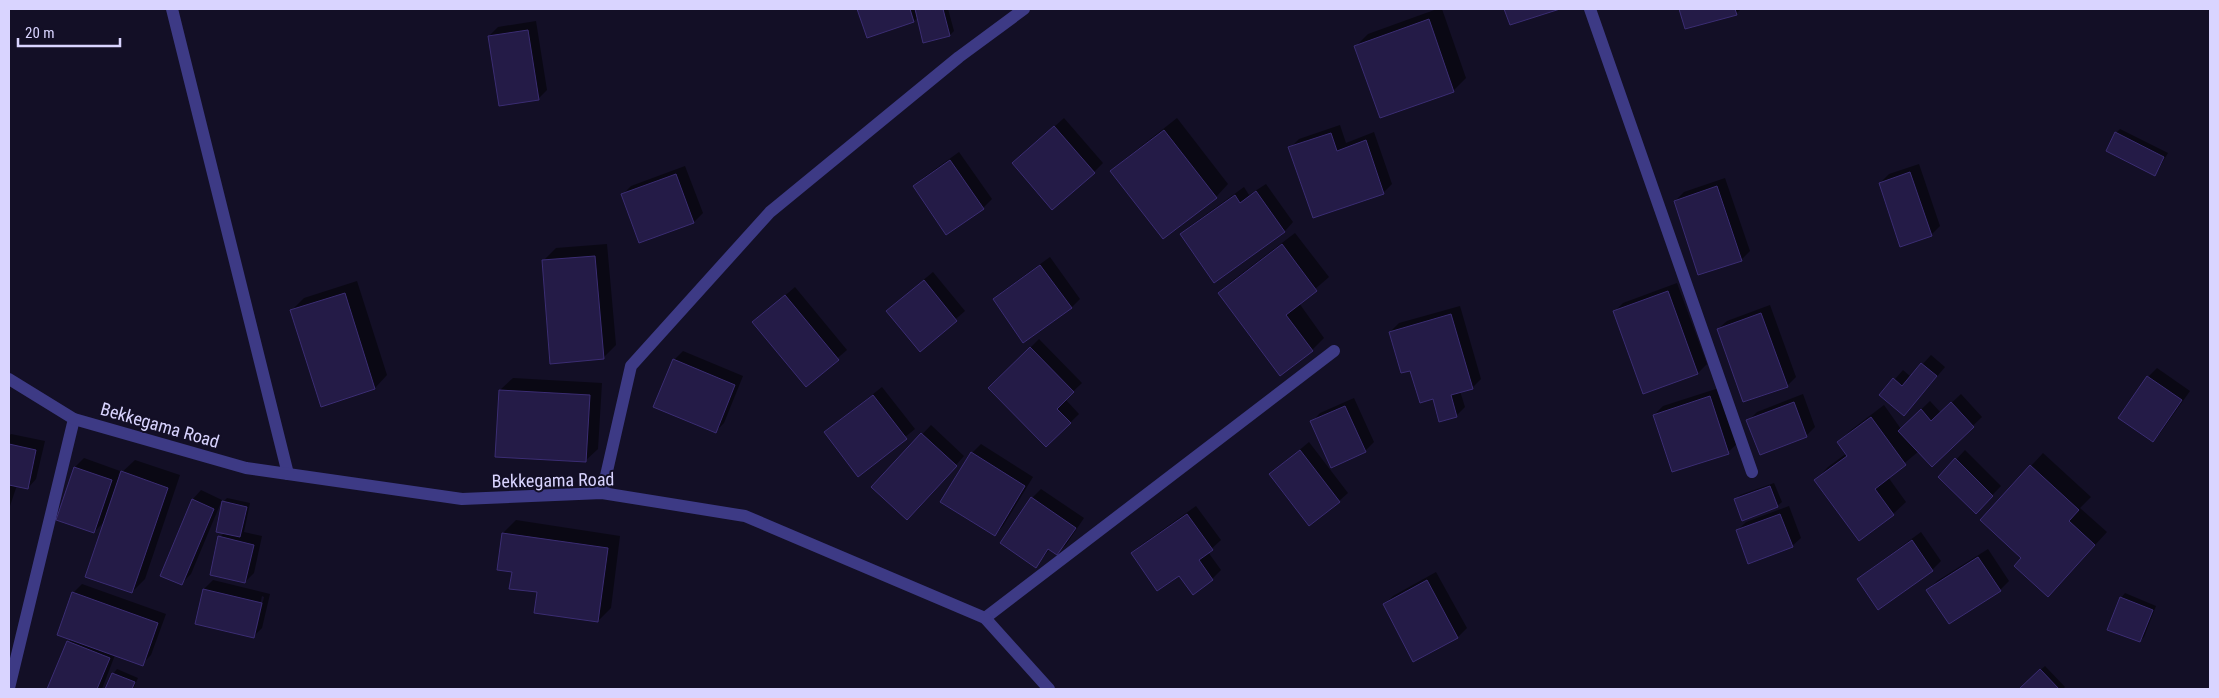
<svg xmlns="http://www.w3.org/2000/svg" width="2219" height="698" viewBox="0 0 2219 698" font-family="'Roboto Condensed',sans-serif">
	<style>
		.shadow { fill: #0007; fill-rule: evenodd }
		.building { fill: #241b47; stroke: #3b2d73 }
		.lines { fill: none; stroke-linecap: round; stroke-linejoin: round }
		.minor { stroke: #3d3a85; stroke-width: 12 }
		.tertiary { stroke: #3d3a85; stroke-width: 12 }
		.labels { text-anchor: middle; dominant-baseline: central; stroke-width: 4; stroke-linejoin: round; paint-order: stroke }
		.street-label { font-size: 18px; fill: #d9d4ff; stroke: #130f26 }
	</style>
	<rect width="100%" height="100%" fill="#130f26"/>
	<path class="shadow" d="M859,9H948L954,31L950,35L918,17L914,21L868,36Z
		M1437,9H1442L1466,78L1453,91L1356,46L1368,34Z
		M1506,9H1556L1511,24Z
		M1681,9H1741L1736,14L1686,27Z
		M536,21L547,90L538,99L489,36L498,27Z
		M1064,118L1103,163L1094,172L1023,155Z
		M1177,118L1228,184L1216,197L1112,171L1125,159Z
		M1340,125L1346,143L1374,132L1392,184L1383,193L1290,148L1299,139Z
		M2120,129L2168,153L2155,175L2116,133Z
		M959,152L992,199L983,208L914,187L923,178Z
		M1919,164L1940,226L1931,235L1880,183L1889,174Z
		M685,166L703,213L694,222L622,195L631,186Z
		M1725,178L1750,251L1741,260L1675,201L1684,192Z
		M1266,184L1293,222L1285,231L1214,281L1181,234L1190,226L1244,187L1249,195Z
		M1295,233L1329,277L1299,303L1324,338L1312,350L1219,293L1232,281Z
		M607,244L616,345L603,358L543,261L556,248Z
		M1050,257L1080,299L1071,308L994,300L1003,291Z
		M933,272L965,311L920,350L897,302Z
		M357,281L387,375L375,388L321,405L291,311L304,298Z
		M1677,283L1707,364L1698,373L1644,393L1615,311L1623,303Z
		M795,287L847,350L806,385L754,322Z
		M1770,305L1796,377L1788,385L1744,401L1718,329L1727,321Z
		M1460,306L1481,379L1472,388L1460,391L1465,407L1456,416L1434,398L1411,369L1390,332L1399,323Z
		M1039,339L1082,383L1065,399L1079,414L1046,446L990,388Z
		M683,351L743,376L724,423L715,432L674,360Z
		M1931,355L1945,367L1913,405L1881,395L1903,370L1911,377Z
		M2157,368L2190,391L2161,432L2153,441L2148,377Z
		M513,378L602,383L598,449L585,461L500,390Z
		M882,387L915,429L858,475L825,432Z
		M1719,388L1737,444L1728,452L1654,415L1663,406Z
		M1803,394L1815,427L1806,436L1748,421L1757,412Z
		M1961,394L1982,417L1932,465L1919,451L1888,477L1906,502L1893,514L1816,480L1828,467L1847,453L1839,442L1851,430L1884,405L1901,429L1930,401L1941,413Z
		M1354,398L1374,442L1365,451L1312,422L1320,413Z
		M931,425L964,456L916,510L873,487Z
		M11,434L45,441L36,479L28,488L17,485L9,509V436Z
		M1309,442L1348,493L1339,501L1271,474Z
		M981,444L1033,477L1003,526L995,535L972,453Z
		M1965,450L2001,486L1976,512L1940,477Z
		M2043,453L2091,497L2080,508L2107,532L2061,582L2023,558L2031,466Z
		M84,458L120,471L118,476L135,460L180,475L145,579L132,592L106,520L94,532L58,520L75,467Z
		M1774,483L1782,502L1777,506L1735,500L1740,495Z
		M1041,489L1084,518L1066,545L1057,553L1050,549L1036,566L1032,498Z
		M201,490L222,500L191,574L182,583L193,499Z
		M227,498L250,503L244,532L262,536L254,573L245,582L220,537L224,533L223,502Z
		M1196,506L1221,540L1208,552L1221,570L1212,579L1179,574L1132,553L1141,545Z
		M1789,506L1801,538L1792,546L1737,531L1746,522Z
		M516,520L620,536L611,608L598,621L539,591L513,571L498,569L503,533Z
		M1921,532L1941,561L1932,570L1879,608L1859,579L1868,571Z
		M1988,549L2009,581L2000,590H1928L1937,581Z
		M1436,572L1467,628L1458,637L1414,660L1384,605L1393,596Z
		M213,580L270,594L262,628L253,637L197,623L204,589ZM262,596L264,597L257,628H255Z
		M82,584L166,614L151,655L142,664L115,655L102,689H48L71,639L73,593Z
		M2125,593L2156,606L2144,637L2140,641L2121,598Z
		M2045,666L2065,687L2063,689H2020Z
		M117,669L138,678L133,689H107L113,674Z"/>
	<path class="building" d="M857,9H910L914,22L867,38Z
		M915,9H943L950,36L923,43Z
		M1504,9H1560L1510,25Z
		M1679,9H1735L1737,15L1685,29Z
		M1429,19L1454,92L1380,118L1354,46Z
		M528,30L539,100L499,106L488,36Z
		M1054,126L1095,173L1052,210L1012,163Z
		M1164,130L1217,198L1163,239L1110,171Z
		M2115,132L2164,157L2155,176L2106,151Z
		M1331,133L1337,151L1366,140L1384,194L1313,218L1288,147Z
		M950,160L984,209L946,235L913,186Z
		M1910,172L1932,236L1900,247L1879,183Z
		M676,174L694,223L639,243L621,194Z
		M1717,186L1742,261L1698,275L1674,201Z
		M1256,191L1285,232L1214,283L1180,234L1235,195L1240,203Z
		M1282,244L1317,291L1286,315L1313,351L1280,376L1218,293Z
		M595,256L604,359L550,364L542,260Z
		M1040,265L1072,308L1023,343L993,299Z
		M924,280L957,321L920,352L886,311Z
		M1668,291L1698,374L1643,394L1613,311Z
		M345,293L375,389L321,407L290,310Z
		M785,295L839,360L806,387L752,322Z
		M1761,313L1788,387L1743,402L1717,329Z
		M1451,314L1473,389L1451,395L1457,417L1439,422L1433,399L1420,403L1410,371L1401,373L1389,332Z
		M1030,347L1074,392L1057,409L1071,423L1046,447L988,388Z
		M673,359L735,385L716,433L653,407Z
		M1921,363L1937,376L1904,416L1879,395L1893,378L1902,386Z
		M2147,376L2182,400L2153,442L2118,418Z
		M499,390L590,395L586,462L495,457Z
		M873,395L907,439L858,477L824,432Z
		M1710,396L1729,454L1672,472L1653,415Z
		M1794,402L1807,437L1760,455L1746,420Z
		M1951,402L1974,427L1932,467L1898,431L1921,409L1931,421Z
		M1345,406L1366,452L1331,468L1310,421Z
		M1871,417L1906,465L1875,489L1894,515L1859,541L1814,480L1847,456L1837,442Z
		M921,433L957,466L907,520L871,487Z
		M9,444L36,450L28,489L9,485Z
		M1300,450L1340,502L1309,526L1269,474Z
		M971,452L1025,486L995,536L940,502Z
		M1955,458L1993,496L1976,514L1938,477Z
		M2030,465L2079,510L2069,521L2095,545L2048,597L2014,566L2021,558L1980,520Z
		M74,467L112,480L94,533L56,520Z
		M121,471L168,488L132,593L85,577Z
		M1770,486L1778,507L1742,521L1734,499Z
		M1031,497L1076,528L1057,555L1048,549L1036,568L1000,543Z
		M192,499L214,509L182,585L160,576Z
		M222,501L247,507L240,537L216,532Z
		M1187,514L1213,550L1199,560L1213,580L1193,595L1179,576L1157,591L1131,553Z
		M1780,514L1793,547L1748,564L1736,530Z
		M502,533L608,548L598,622L534,613L537,592L509,589L512,572L497,570Z
		M218,536L254,545L245,583L210,575Z
		M1912,540L1933,571L1878,610L1857,579Z
		M1978,557L2001,591L1949,624L1926,590Z
		M1427,580L1458,638L1413,662L1383,604Z
		M203,589L262,603L254,638L195,624Z
		M72,592L158,623L143,666L57,635Z
		M2120,597L2153,610L2140,642L2107,630Z
		M67,641L110,658L97,689H47Z
		M2040,669L2059,689H2019Z
		M112,673L135,682L132,689H105Z"/>
	<g class="lines">
		<path class="minor" d="M172,9L288,474
			M1590,9L1752,472
			M602,493L631,366L770,212L959,57L1024,9
			M985,618L1334,351
			M9,688L74,419"/>
		<path class="tertiary" d="M9,379L74,419L246,468L462,499L602,493L745,516L985,618L1049,689"/>
	</g>
	<g class="labels">
		<g class="street-label">
			<text transform="translate(160 425) rotate(16)">Bekkegama Road</text>
			<text transform="translate(553 480) rotate(-1)">Bekkegama Road</text>
		</g>
	</g>
	<rect width="2219" height="698" fill="none" stroke="#d9d4ff" stroke-width="20"/>
	<path d="M18 38v8h102v-8" fill="none" stroke="#d9d4ff" stroke-width="2.5"/>
	<text x="25" y="38" font-size="15" fill="#d9d4ff" stroke="#130f26" stroke-width="4" paint-order="stroke">20 m</text>
</svg>
